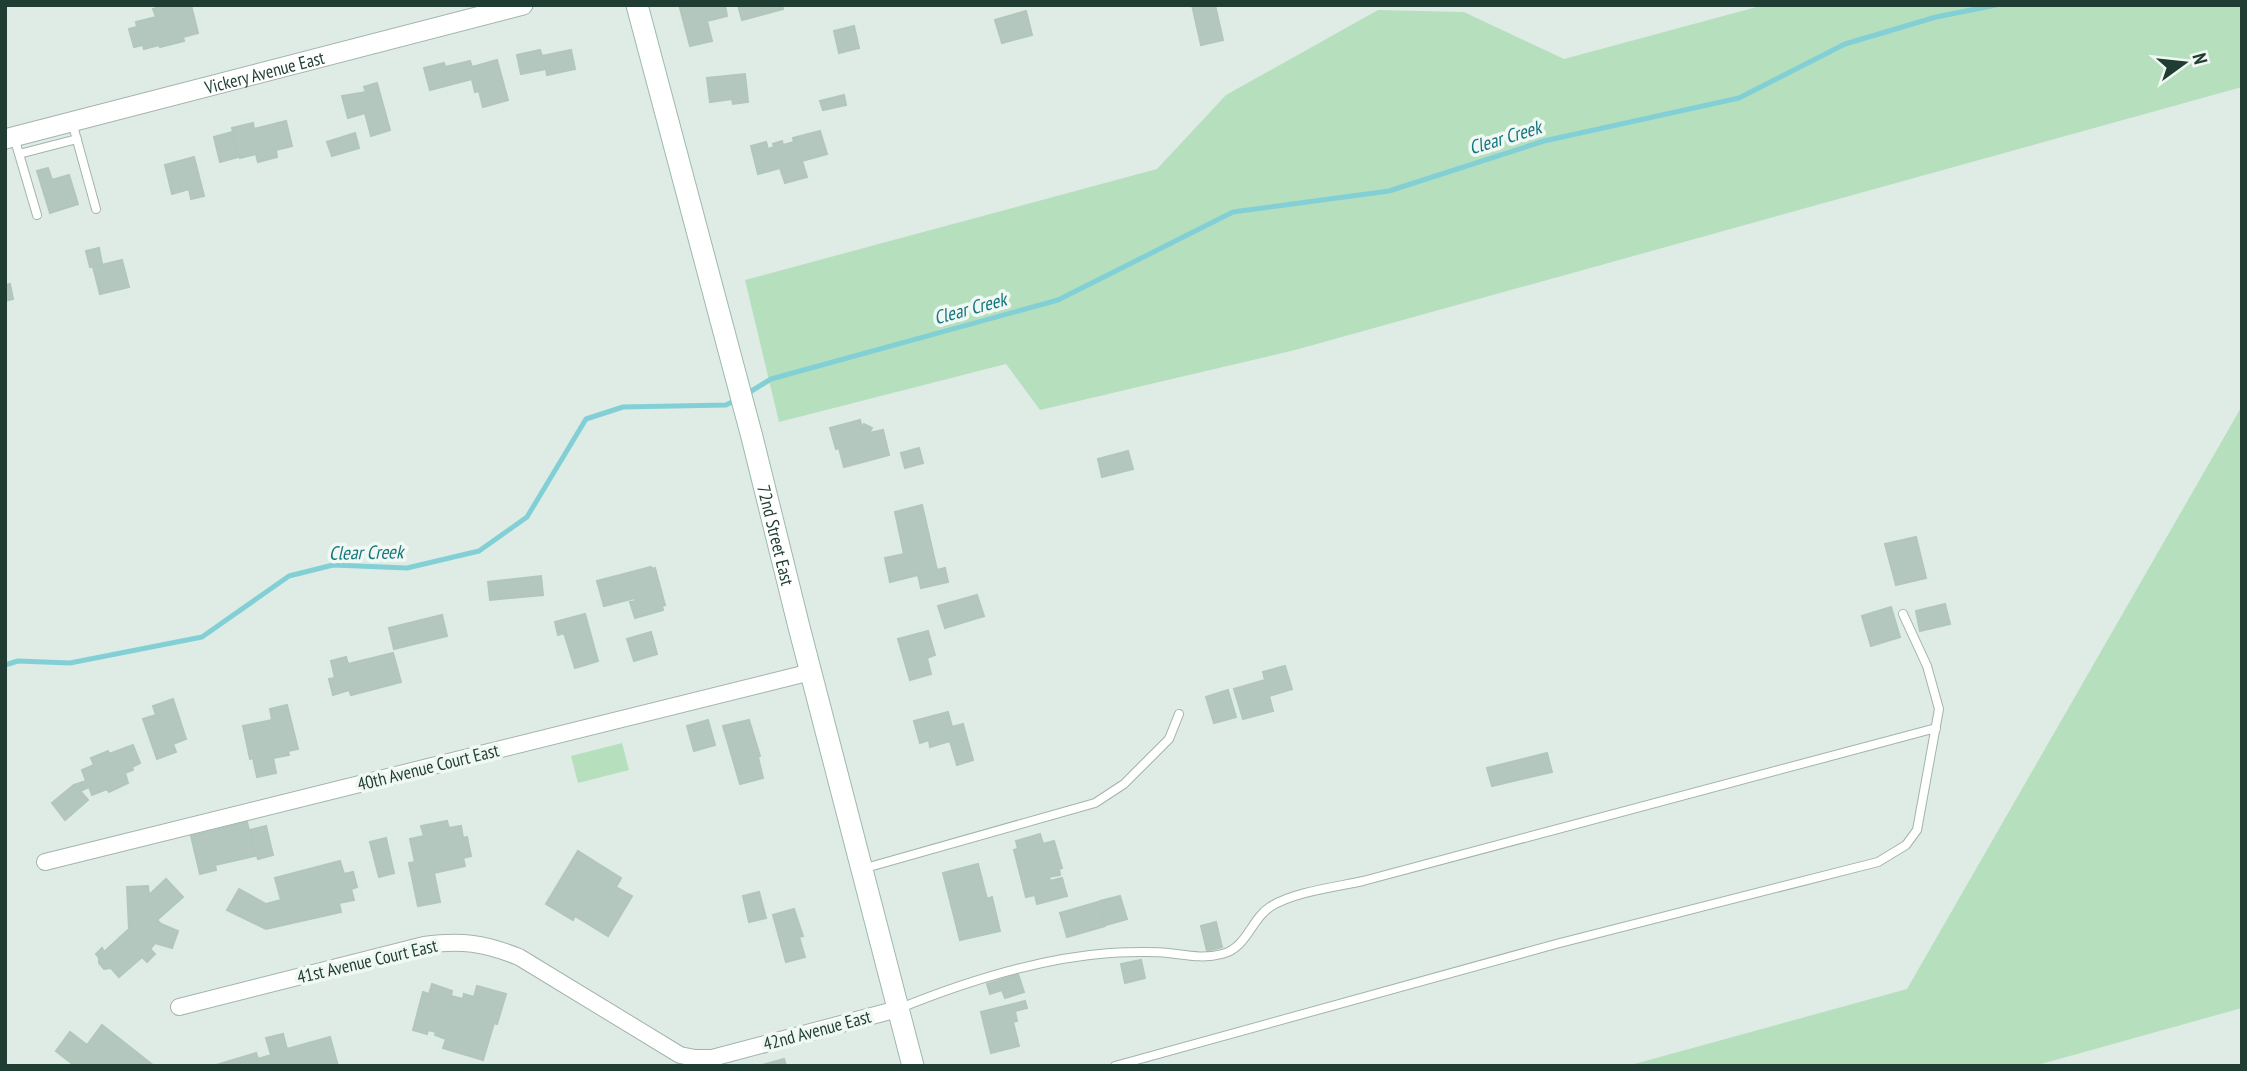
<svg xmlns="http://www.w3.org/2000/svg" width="2247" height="1071" viewBox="0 0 2247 1071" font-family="'PT Sans Narrow',sans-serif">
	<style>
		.green { fill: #b6dfbe }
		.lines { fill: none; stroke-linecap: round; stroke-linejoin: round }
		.stream { stroke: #82d0d6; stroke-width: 5 }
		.building { fill: #b4c7be; stroke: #b1c6bc; stroke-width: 2 }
		.service-casing { stroke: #a2b4ac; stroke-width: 10 }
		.minor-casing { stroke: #a2b4ac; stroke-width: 18 }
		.tertiary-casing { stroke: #a2b4ac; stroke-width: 21 }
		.secondary-casing { stroke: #9db9ac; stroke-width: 23 }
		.service { stroke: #fff; stroke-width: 8 }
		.minor { stroke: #fff; stroke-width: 16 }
		.tertiary { stroke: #fff; stroke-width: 19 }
		.secondary { stroke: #fff; stroke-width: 21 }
		.labels { text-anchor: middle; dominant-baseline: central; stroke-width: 7; stroke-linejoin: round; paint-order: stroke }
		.street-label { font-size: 18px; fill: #1f3d33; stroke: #f0f8f3 }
		.water-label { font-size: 19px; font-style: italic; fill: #14757e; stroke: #f0f8f3 }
	</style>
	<rect width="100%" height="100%" fill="#dfece5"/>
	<path class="green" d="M1764,5H2242V87L1295,350L1040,410L1006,364L779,422L745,280L1157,169L1226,95L1378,10L1464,12L1564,59Z
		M2242,406V1008L2034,1066H1627L1907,989Z
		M622,743L629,770L578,783L571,756Z"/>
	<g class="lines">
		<path class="stream" d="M745,395L771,379L1058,300L1233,212L1389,191L1544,141L1739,98L1845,44L1936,17L1996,5
			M5,665L18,661L70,663L202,637L289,576L333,565L407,568L479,551L527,517L586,419L623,407L726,405L736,400"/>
	</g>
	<path class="building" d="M166,5H191L198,33L183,37L184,41L160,47L159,45L144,49L143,45L134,47L129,29L137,27L136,22L156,17L153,9Z
		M692,5H725L727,16L707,21L712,41L690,46L680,8Z
		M738,5H782L783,9L742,20Z
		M1192,5H1215L1223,40L1201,45Z
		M1026,11L1032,35L1002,43L995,20Z
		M854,26L859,48L839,53L834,31Z
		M540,50L542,56L571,50L575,69L547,75L546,69L521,74L517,55Z
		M497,60L508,100L483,107L479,91L475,92L472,79L430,90L424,68L444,63L445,67L470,61L472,67Z
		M745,74L748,102L733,104L732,99L710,102L707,78Z
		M377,83L390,130L371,136L365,113L348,118L342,96L366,92L364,87Z
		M844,95L846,105L823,110L820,101Z
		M286,121L292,146L276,150L277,157L258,162L256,154L240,158L232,128L253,123L254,129Z
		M820,131L827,154L802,161L807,177L785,183L780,168L758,174L751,146L766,142L768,149L774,147L773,144L782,141L783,145L794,142L793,138Z
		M232,132L238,157L220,162L214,137Z
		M355,133L359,148L332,156L327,142Z
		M194,157L204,196L191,199L189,189L172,194L165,165Z
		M48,168L52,180L69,175L78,204L50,213L37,171Z
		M99,248L102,264L90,267L86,251Z
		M122,260L129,287L100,294L93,267Z
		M10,284L13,299L5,301V285Z
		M860,420L862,428L864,424L872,428L869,433L883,430L889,455L844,467L839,448L836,449L830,428Z
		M919,448L923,463L905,468L901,453Z
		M1128,451L1133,469L1102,477L1098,459Z
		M922,505L937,570L945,568L948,582L921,588L918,575L890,582L885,558L904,554L895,512Z
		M1916,537L1926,578L1896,585L1885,544Z
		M651,567L652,569L655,568L665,605L662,606L663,610L635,618L630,602L636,601L635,598L604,606L597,581Z
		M541,576L543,595L490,600L488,582Z
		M977,595L984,616L945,628L938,606Z
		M1945,604L1950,624L1920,631L1916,611Z
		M1891,607L1900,637L1871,646L1862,616Z
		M585,614L598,661L575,668L564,633L558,635L555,622Z
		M442,615L447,636L394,649L389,628Z
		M928,631L935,655L927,658L931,674L910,680L898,639Z
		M651,632L657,654L634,661L627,639Z
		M393,653L401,682L351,695L349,690L333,695L329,679L335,678L331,661L346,657L348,664Z
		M1285,666L1292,689L1269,696L1273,711L1243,719L1234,689L1265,680L1263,672Z
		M1228,690L1236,717L1214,723L1206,697Z
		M173,699L186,739L173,744L176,752L157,759L143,719L156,715L153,706Z
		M287,705L298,749L288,751L289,755L273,758L276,773L257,777L253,758L250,759L243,726L272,720L270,709Z
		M948,712L952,727L963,724L973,760L957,765L950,741L930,747L929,740L920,743L914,721Z
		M708,720L715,745L694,751L687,726Z
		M749,720L760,756L758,757L763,778L740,784L723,726Z
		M133,745L140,763L132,767L133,770L125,773L128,783L109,792L107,789L92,795L89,787L80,791L88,800L65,820L52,803L74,785L86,781L82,770L94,765L91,758L108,751L109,754Z
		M1547,753L1552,772L1492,786L1487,768Z
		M447,821L449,828L461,826L463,838L467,837L471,856L463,858L465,866L434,873L440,902L418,906L409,863L415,862L410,839L424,836L421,826Z
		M247,822L255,856L215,865L216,870L200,874L191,836Z
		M266,826L273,855L258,859L250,830Z
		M1040,834L1043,844L1054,841L1062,868L1059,869L1060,875L1049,877L1050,881L1062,878L1067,896L1037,904L1035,895L1026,897L1014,850L1018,849L1016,841Z
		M386,838L394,873L379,877L370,842Z
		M578,851L621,878L616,887L632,896L608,936L575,916L573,920L546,904Z
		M340,861L344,874L353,872L357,887L351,889L354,900L339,903L341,912L266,929L227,910L239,889L266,904L281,900L275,878Z
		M978,864L987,899L992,897L1000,931L960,940L943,873Z
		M166,879L183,897L157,920L161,924L178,931L172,948L155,943L150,949L155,954L147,962L142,957L119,977L111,968L104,969L99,963V958L96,954L102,948L104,952L129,929L127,887L148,886L149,895Z
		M759,892L766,918L749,922L743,896Z
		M1120,896L1127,919L1106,925L1100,901Z
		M1098,902L1105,926L1067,937L1060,913Z
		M794,909L803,936L799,937L805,957L786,962L773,915Z
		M1216,922L1222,947L1207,951L1201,926Z
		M1141,960L1145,978L1125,983L1121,964Z
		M1018,974L1024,992L1005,998L1002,990L990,994L987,984Z
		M432,984L452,991L451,996L463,999L464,994L474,997L477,986L506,994L497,1024L494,1023L483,1060L443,1048L446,1039L435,1035L436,1032L428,1030L427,1034L413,1030L423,992L429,994Z
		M1025,1001L1027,1008L1015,1011L1017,1021L1013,1022L1019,1046L991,1053L981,1012Z
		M102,1025L154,1066H75L56,1051L70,1032L87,1045Z
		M283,1034L287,1049L330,1037L338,1066H213L256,1053L258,1059L271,1055L266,1038Z
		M784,1059L786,1066H762V1065Z"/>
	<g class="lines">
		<defs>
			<path id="service" d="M72,122L96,209
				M14,137L37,215
				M19,154L77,139
				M862,869L1095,803L1124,784L1169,739L1179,714
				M898,1009C962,983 1041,958 1110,953C1129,952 1150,951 1168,953C1186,955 1203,959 1222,954C1247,948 1251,919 1270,907C1293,892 1336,887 1363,881L1936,728
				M1115,1066L1556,944L1878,862L1906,845L1917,830L1939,709L1927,666L1903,614"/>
			<path id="minor" d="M45,862L811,672
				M179,1007L424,945C462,940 484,943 519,957L680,1055L695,1058H712L898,1009"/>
			<g id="tertiary">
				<path id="s1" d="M5,139L523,5"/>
			</g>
			<g id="secondary">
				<path id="s2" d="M637,5L752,437L799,627L913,1066"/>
			</g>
		</defs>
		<use href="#service" class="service-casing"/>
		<use href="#minor" class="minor-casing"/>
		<use href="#tertiary" class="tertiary-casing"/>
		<use href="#secondary" class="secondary-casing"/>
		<use href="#service" class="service"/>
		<use href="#minor" class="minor"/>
		<use href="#tertiary" class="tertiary"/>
		<use href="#secondary" class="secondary"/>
	</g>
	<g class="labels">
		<g class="street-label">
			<text stroke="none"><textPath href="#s1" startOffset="268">Vickery Avenue East</textPath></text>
			<text stroke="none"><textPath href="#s2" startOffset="548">72nd Street East</textPath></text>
			<text transform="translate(428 767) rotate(-14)">40th Avenue Court East</text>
			<text transform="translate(367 961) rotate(-13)">41st Avenue Court East</text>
			<text transform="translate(817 1030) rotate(-15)">42nd Avenue East</text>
		</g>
		<g class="water-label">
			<text transform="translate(1505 137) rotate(-17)">Clear Creek</text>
			<text transform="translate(970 308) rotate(-15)">Clear Creek</text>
			<text transform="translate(366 552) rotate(-1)">Clear Creek</text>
		</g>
	</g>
	<rect width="2247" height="1071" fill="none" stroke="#1f3d33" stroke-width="14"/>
	<g transform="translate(2184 63) rotate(75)" stroke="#f0f8f3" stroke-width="5" paint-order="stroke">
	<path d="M0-5L12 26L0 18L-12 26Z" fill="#1f3d33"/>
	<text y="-10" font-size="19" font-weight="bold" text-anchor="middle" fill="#1f3d33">N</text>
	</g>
</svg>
